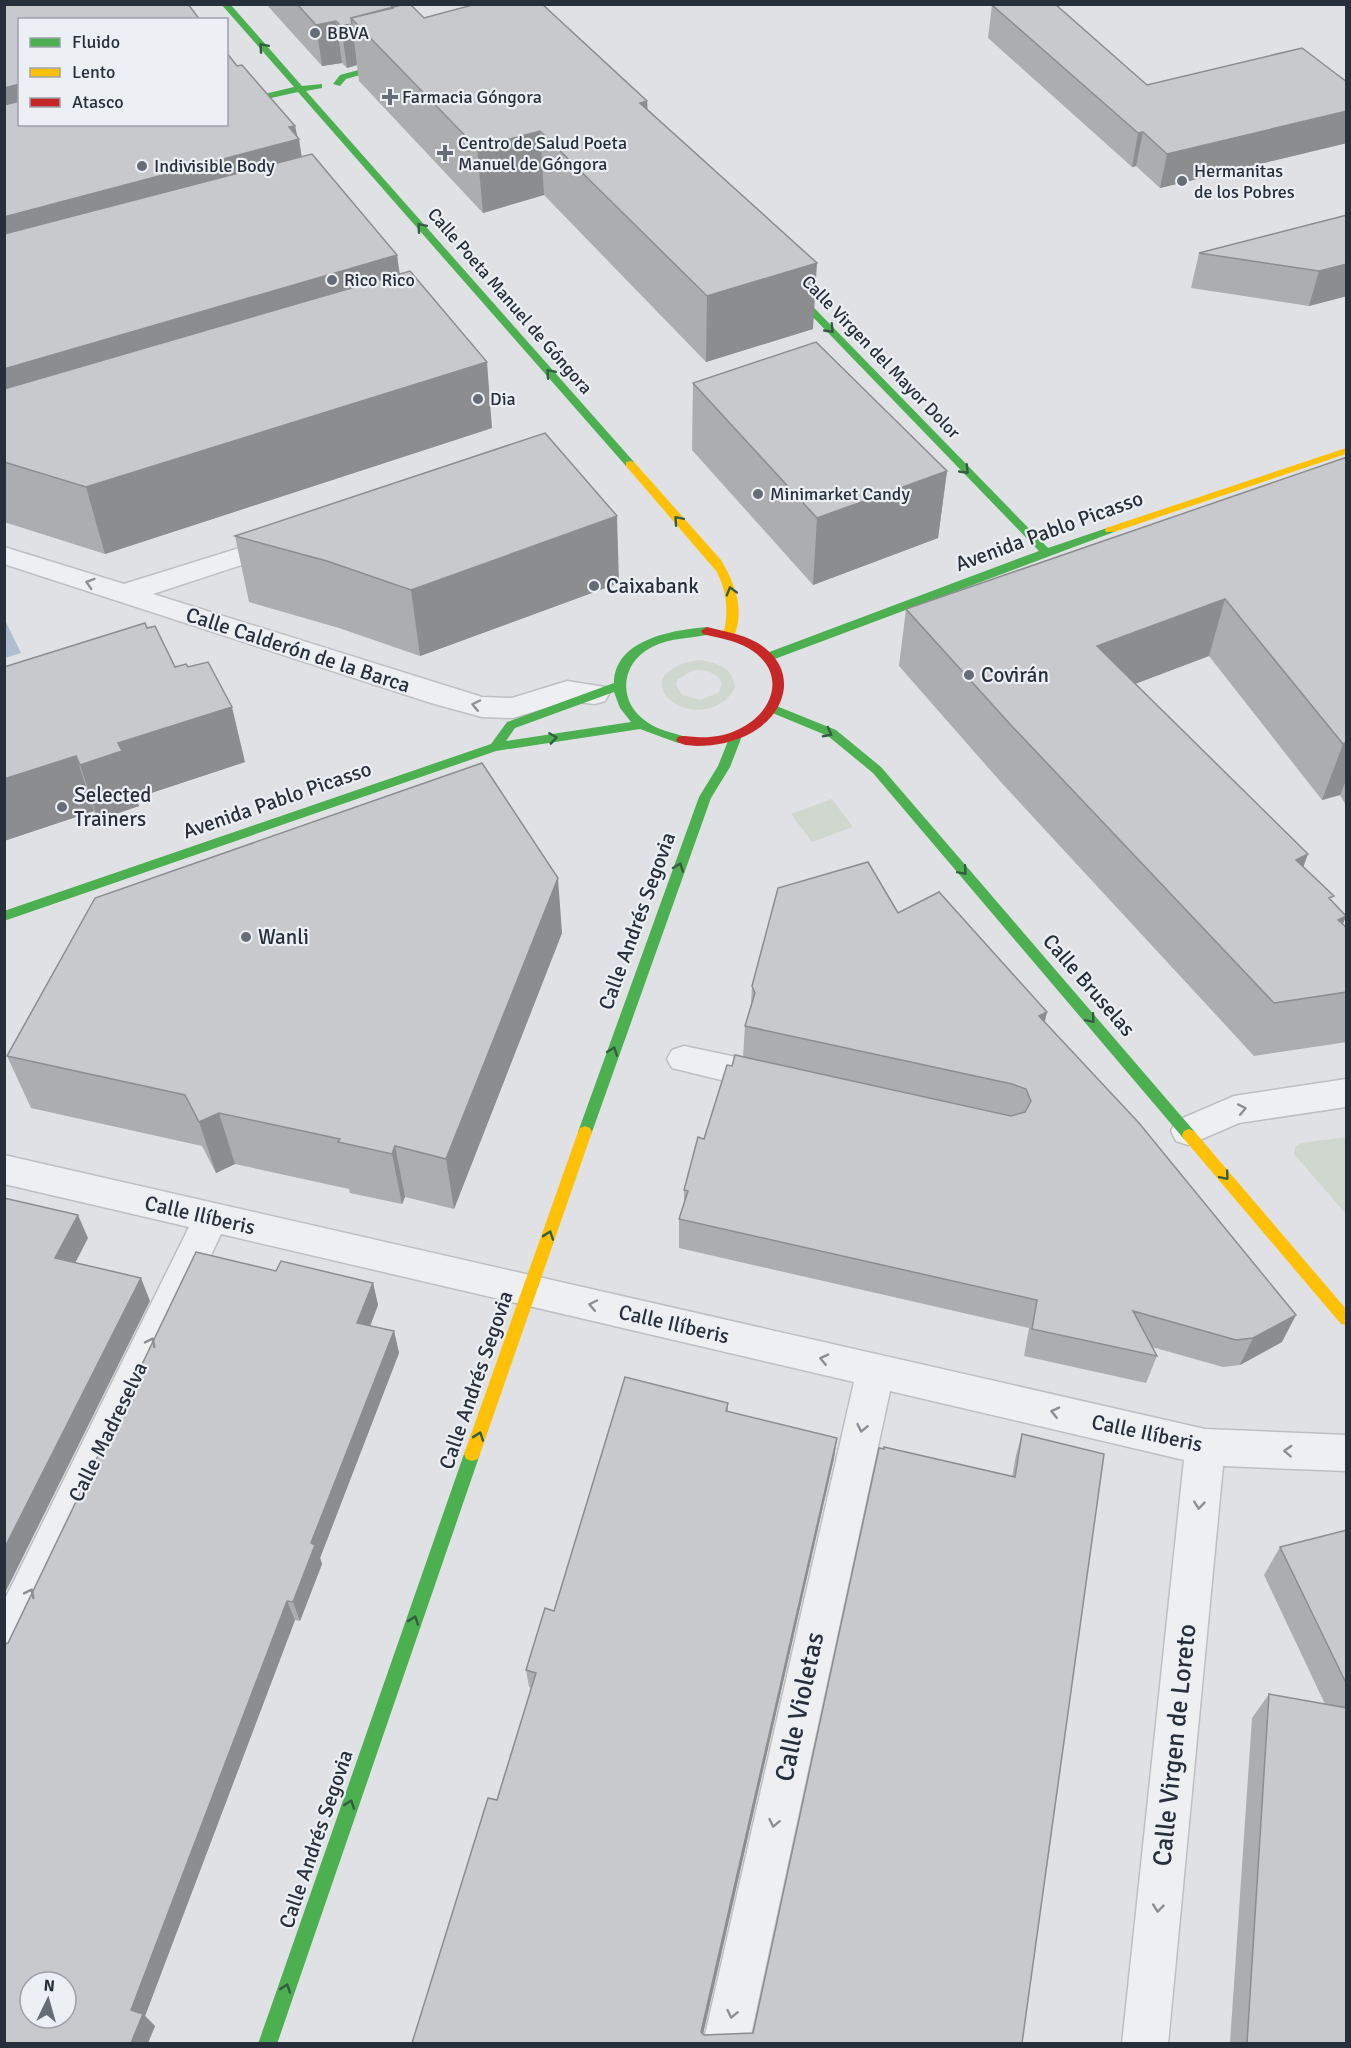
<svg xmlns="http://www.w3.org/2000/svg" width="1351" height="2048" viewBox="0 0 1351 2048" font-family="Signika,sans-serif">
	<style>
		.green { fill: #d0d7cf; fill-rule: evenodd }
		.water { fill: #aebece }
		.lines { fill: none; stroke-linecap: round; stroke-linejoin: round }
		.street-casing { stroke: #bdbfc2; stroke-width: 3 }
		.street { fill: #eeeff0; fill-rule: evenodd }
		.fast { fill: #4caf50; fill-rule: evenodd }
		.slow { fill: #ffc107; fill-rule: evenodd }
		.jam { fill: #c62828; fill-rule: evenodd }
		.wall { fill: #abadaf }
		.shaded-wall { fill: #8b8d8f }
		.building { fill: #c7c9cc; stroke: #8b8d8f; stroke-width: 1.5; fill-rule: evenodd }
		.oneway { stroke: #345c42 }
		.oneway2 { stroke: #8a8f96 }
		.poi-dot { fill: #676d76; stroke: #eceff4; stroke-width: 2 }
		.labels { text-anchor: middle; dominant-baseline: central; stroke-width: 4.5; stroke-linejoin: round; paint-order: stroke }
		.far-poi-label { font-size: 18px; fill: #272f3b; stroke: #eceff4; text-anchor: start }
		.far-street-label { font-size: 18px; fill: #272f3b; stroke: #eceff4 }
		.street-label { font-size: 21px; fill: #272f3b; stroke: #eceff4 }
		.poi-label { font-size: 21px; fill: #272f3b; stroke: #eceff4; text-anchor: start }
		.near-street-label { font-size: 26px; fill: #272f3b; stroke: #eceff4 }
	</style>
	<rect width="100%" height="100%" fill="#dfe1e4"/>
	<path class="green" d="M700,660C718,663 733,668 735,687C725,711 690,717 670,700C645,677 681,661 700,660ZM693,670C705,670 716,671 722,683L719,692L701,700L682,695L676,685L677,680Z
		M832,799L853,827L812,842L791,814Z
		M1346,1137V1214L1294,1154L1295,1147L1301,1143Z"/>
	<path class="water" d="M4,618L21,653L5,658H4Z"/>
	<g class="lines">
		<defs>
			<path id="street" d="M281,535L290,537L294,543L290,549L153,594L482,697L512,698L567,681L605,687L609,694L605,701L595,704L568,701L513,718L482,717L431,703L4,564V547L124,584Z
				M684,1046L770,1064L782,1068L787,1078L782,1088L770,1092L672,1068L667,1059L672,1050Z
				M1346,1079V1107L1239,1123L1188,1145L1176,1141L1171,1131L1176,1121L1234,1096Z
				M4,1155L1205,1429L1346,1435V1471L1223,1466L1168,2044H1122L1184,1460L890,1391L749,2044H703L854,1382L221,1234L19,1660L4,1666V1601L189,1227L4,1184Z"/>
		</defs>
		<use href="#street" class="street-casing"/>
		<use href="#street" class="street"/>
		<path class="fast" d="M221,4H230L302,86L322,84V88L306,91L634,462V466H626L298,92L226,108V103L294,87Z
			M400,59H403V63L346,79L340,86L333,84L340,75Z
			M782,277L785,278L1048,548L1110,527L1114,528V532L772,660H764L762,657L764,654L1039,551L779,282V278Z
			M707,627L713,631L711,634C691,639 671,637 652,647C620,663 617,702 647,722C658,730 673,733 686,737L688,740L686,743H678L640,729L496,751L4,921V911L491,744L507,722L614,683C615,639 673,630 707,627ZM614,692L620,708L631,722L506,741L515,728Z
			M774,705L836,730L881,767L1194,1131L1196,1135L1194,1139L1189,1141L1184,1139L873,773L828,736L770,712L768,709Z
			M736,732L742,736L730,767L711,798L592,1132L590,1136L585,1138L580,1136L578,1132L699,797L718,766L730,736Z
			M472,1447L478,1449L480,1454L277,2044H258L464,1454L466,1449Z"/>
		<path class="slow" d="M1346,448V454L1114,532H1106L1105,530L1106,528Z
			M630,461L634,462L721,560C735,584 746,611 733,638H725L723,635C729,612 727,593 717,572L626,466V462Z
			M585,1126L590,1128L592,1132L480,1454L478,1459L472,1461L466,1459L464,1454L578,1132L580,1128Z
			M1189,1129L1194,1131L1346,1309V1325L1341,1324L1184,1139L1182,1135L1184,1131Z"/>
		<path class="jam" d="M707,627C723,631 741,634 756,642C798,666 790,711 751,733C735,742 715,746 697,746C690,745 681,746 676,740L678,737C684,735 690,737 696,737C710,738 725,736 737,730C775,713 788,671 748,648C734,640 718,638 703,634L701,631Z"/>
	</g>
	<path class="wall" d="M4,4L20,20V124L237,66L295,126L301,157L397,255L400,274L492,428L105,554L4,522Z
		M266,4H390L393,8L424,18L647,101L648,110L813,329L706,362L544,195L483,213L359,81L357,65L347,68L342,63L322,66Z
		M992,5L1147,85L1347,82V143L1160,188L1136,166L1132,167L988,38Z
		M1347,215V296L1309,306L1191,288L1199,253Z
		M693,383L947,471L938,538L813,585L692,450Z
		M1347,457V807L1340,795L1322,800L1209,656L1135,684L1304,867L1332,902L1346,916L1343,924L1347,928V1042L1254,1056L999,780L899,666L906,609Z
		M235,536L619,583L420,656L339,628L249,602Z
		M147,628L245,762L136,798L139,806L98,820L94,811L4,841Z
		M898,913L1045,1023L1282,1342L1240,1365L1223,1367L1152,1347L1157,1356L1146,1383L1024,1356L1029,1328L679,1248V1219L684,1203V1190L704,1139L1012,1116L1005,1114L743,1057L745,1026L751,1004L752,986Z
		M562,933L454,1209L405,1197L402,1204L350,1193L349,1189L235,1164L216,1173L202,1146L31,1108L7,1056Z
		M276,1271L373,1283L378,1305L370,1326L394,1331L399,1353L320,1558L322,1564L300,1621L295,1620L145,2016L155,2026L148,2043L8,1643Z
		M728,1403V1412L837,1438L834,1458L703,2034L704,2035L753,2033L1012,1477L1016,1455L1022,1434V2043H412L497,1800L531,1688L529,1687L526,1670L554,1611Z
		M1347,1530V2043H1230L1252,1718L1269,1694L1325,1704L1264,1575L1280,1547Z"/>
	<path class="shaded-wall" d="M336,21L342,63L322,66L316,25Z
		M352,24L357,65L347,68L341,26Z
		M20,84V124L4,156V88Z
		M647,101L648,165L640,103Z
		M1347,111V143L1160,188L1167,154Z
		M295,126L298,139H299L309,203L4,287V217Z
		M540,131L544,195L483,213L477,148Z
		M1143,132L1136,166L1132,167L1138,133Z
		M397,255L405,321L4,441V369Z
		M817,263L813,329L706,362L707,296Z
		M1347,264V296L1309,306L1319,271Z
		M487,362L492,428L105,554L86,487Z
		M947,471L938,538L813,585L817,518Z
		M617,516L619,583L420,656L411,590Z
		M1225,599L1209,656L1084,703L1097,646Z
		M232,707L245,762L136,798L139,806L98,820L80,765L118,743Z
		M1347,742V778L1340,795L1322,800L1343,744Z
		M76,756L94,811L4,841V779Z
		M1308,854L1288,909L1296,860Z
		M558,878L562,933L454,1209L446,1159Z
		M1346,916L1324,970L1338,920Z
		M1047,1012L1040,1043L1039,1016Z
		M219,1113L235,1164L216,1173L199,1122Z
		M395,1146L405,1197L402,1204L392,1154Z
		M78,1215L88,1238L66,1281L55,1258Z
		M141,1278L150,1301L4,1595V1549Z
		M373,1283L378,1305L363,1345L357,1323Z
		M1296,1315L1282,1342L1240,1365L1253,1338Z
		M394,1331L399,1353L320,1558L322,1564L300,1621L293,1602L311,1543Z
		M837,1438L834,1458L701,2043V2032Z
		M287,1601L295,1620L145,2016L155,2026L148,2043H131V2010Z"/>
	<path class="building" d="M4,4H188L200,20H20V84L4,88Z
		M297,4H390L393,8L351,18L352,24L341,26L336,21L316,25Z
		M405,4H410L424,18L476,4H542L647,101L640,103L817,263L707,296L540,131L477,148L351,18Z
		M994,4H1055L1147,85L1302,48L1347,82V111L1167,154L1143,132L1138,133L992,5Z
		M226,52L237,66L242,65L295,126L289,127L299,139L4,217V105L20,101V124H226Z
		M312,154L397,255L4,369V234Z
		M1347,215V264L1319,271L1199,253Z
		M410,271L487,362L86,487L4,462V389Z
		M816,342L947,471L817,518L693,383Z
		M545,433L617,516L411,590L327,561L235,536Z
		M1347,457V742L1343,744L1225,599L1097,646L1308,854L1296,860L1334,896L1329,898L1346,916L1338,920L1347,928V992L1274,1003L1009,723L906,609Z
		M145,623L147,628L155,626L175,667L186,664L188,667L208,662L232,707L118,743L122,751L80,765L76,756L4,779V667Z
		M482,763L558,878L446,1159L395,1146L392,1154L338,1142L340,1139L219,1113L199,1122L185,1095L7,1056L95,898Z
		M868,862L898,913L939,892L1047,1012L1039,1016L1139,1123L1296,1315L1253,1338L1236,1340L1133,1311L1157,1356L1032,1329L1037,1300L679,1219L688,1191L684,1190L698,1137L704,1139L727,1065L732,1066L735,1055L1011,1116L1025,1112L1031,1101L1026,1089L1012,1084L745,1026L755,993L752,986L778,888Z
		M4,1198L78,1215L55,1258L141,1278L4,1549Z
		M196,1252L276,1271L281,1261L373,1283L357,1323L394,1331L311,1543L315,1545L293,1602L287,1601L131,2010L143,2014L131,2043H4V1644L8,1643ZM30,1982H66V2018H30Z
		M625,1377L728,1403L726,1411L837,1438L701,2032L704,2035L753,2033L879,1448L884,1449V1447L1015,1477L1022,1434L1104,1454L1022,2043H412L488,1798L497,1800L536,1673L526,1670L545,1608L554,1611Z
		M1347,1530V1685L1280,1547Z
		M1269,1694L1347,1708V2043H1247Z"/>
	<defs><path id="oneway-chevron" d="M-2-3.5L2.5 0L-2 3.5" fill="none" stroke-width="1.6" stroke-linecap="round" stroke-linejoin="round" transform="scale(1.5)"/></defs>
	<g class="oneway">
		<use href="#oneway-chevron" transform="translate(263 47) rotate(-131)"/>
		<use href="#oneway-chevron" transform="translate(421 227) rotate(-131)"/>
		<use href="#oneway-chevron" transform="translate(830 329) rotate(46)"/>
		<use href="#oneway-chevron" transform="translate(550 373) rotate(-131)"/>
		<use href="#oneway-chevron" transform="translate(965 470) rotate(46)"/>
		<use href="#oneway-chevron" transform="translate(678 520) rotate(-131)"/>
		<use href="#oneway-chevron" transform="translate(731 591) rotate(-106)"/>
		<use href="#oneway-chevron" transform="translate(828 733) rotate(28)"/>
		<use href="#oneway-chevron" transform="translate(553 738) rotate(-8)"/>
		<use href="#oneway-chevron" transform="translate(679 867) rotate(-70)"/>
		<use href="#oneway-chevron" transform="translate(963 871) rotate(49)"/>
		<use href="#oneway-chevron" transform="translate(1091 1019) rotate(49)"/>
		<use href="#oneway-chevron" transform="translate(613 1051) rotate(-70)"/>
		<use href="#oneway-chevron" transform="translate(1225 1176) rotate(50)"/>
		<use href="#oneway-chevron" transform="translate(549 1235) rotate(-71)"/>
		<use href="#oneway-chevron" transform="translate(479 1436) rotate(-71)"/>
		<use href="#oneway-chevron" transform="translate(414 1620) rotate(-71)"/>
		<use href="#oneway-chevron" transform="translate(350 1804) rotate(-71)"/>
		<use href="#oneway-chevron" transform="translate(286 1988) rotate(-71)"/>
	</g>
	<g class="oneway2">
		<use href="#oneway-chevron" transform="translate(90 583) rotate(-162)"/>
		<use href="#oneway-chevron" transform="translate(476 705) rotate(-168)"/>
		<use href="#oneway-chevron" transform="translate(1242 1109) rotate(-11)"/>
		<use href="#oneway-chevron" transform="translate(593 1305) rotate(-168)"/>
		<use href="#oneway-chevron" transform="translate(151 1342) rotate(-64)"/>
		<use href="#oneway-chevron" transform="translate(824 1359) rotate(-167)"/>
		<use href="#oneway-chevron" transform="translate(1055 1412) rotate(-167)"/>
		<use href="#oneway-chevron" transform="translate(862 1428) rotate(102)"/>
		<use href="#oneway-chevron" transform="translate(1288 1451) rotate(-177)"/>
		<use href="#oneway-chevron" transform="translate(1199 1505) rotate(96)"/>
		<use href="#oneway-chevron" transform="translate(30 1593) rotate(-64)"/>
		<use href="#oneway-chevron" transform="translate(774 1823) rotate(102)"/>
		<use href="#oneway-chevron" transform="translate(1158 1908) rotate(96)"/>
		<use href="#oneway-chevron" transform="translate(732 2014) rotate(102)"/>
	</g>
	<g class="poi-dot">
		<circle cx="315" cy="33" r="6"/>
		<path d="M387 88h6v6h6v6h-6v6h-6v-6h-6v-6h6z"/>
		<path d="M442 144h6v6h6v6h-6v6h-6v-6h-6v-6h6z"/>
		<circle cx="142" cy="166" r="6"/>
		<circle cx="1182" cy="181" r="6"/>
		<circle cx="332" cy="280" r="6"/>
		<circle cx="478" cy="399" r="6"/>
		<circle cx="758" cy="494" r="6"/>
		<circle cx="594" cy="586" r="6"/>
		<circle cx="969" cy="675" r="6"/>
		<circle cx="62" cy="807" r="6"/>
		<circle cx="246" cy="937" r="6"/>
	</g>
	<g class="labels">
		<g class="far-poi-label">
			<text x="327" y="33">BBVA</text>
			<text x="402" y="97">Farmacia Góngora</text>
			<text x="458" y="143">Centro de Salud Poeta<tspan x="458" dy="21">Manuel de Góngora</tspan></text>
			<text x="154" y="166">Indivisible Body</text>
			<text x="1194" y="171">Hermanitas<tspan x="1194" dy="21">de los Pobres</tspan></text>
			<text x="344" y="280">Rico Rico</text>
			<text x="490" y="399">Dia</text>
			<text x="770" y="494">Minimarket Candy</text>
		</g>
		<g class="far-street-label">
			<text transform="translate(510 301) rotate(49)">Calle Poeta Manuel de Góngora</text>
			<text transform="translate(881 357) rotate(46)">Calle Virgen del Mayor Dolor</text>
		</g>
		<g class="street-label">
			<text transform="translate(1049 531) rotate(-20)">Avenida Pablo Picasso</text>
			<text transform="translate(298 650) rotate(18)">Calle Calderón de la Barca</text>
			<text transform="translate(277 800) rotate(-19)">Avenida Pablo Picasso</text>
			<text transform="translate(637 921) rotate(-70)">Calle Andrés Segovia</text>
			<text transform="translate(1089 985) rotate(49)">Calle Bruselas</text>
			<text transform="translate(200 1215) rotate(13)">Calle Ilíberis</text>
			<text transform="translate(674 1324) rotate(13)">Calle Ilíberis</text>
			<text transform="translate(476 1380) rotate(-71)">Calle Andrés Segovia</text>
			<text transform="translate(108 1432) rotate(-64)">Calle Madreselva</text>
			<text transform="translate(1147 1433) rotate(12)">Calle Ilíberis</text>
			<text transform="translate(316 1839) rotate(-71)">Calle Andrés Segovia</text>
		</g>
		<g class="poi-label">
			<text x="606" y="586">Caixabank</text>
			<text x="981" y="675">Covirán</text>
			<text x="74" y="795">Selected<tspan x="74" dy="24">Trainers</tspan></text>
			<text x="258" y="937">Wanli</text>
		</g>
		<g class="near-street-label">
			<text transform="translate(800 1707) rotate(-78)">Calle Violetas</text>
			<text transform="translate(1175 1745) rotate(-84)">Calle Virgen de Loreto</text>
		</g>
	</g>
	<rect width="1351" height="2048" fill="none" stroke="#272f3b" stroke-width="12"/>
	<rect x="18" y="18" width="210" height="108" fill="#eceff4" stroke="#9da2aa" stroke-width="1.5"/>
	<rect x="30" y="38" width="30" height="9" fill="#4caf50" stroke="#9da2aa" stroke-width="1.5"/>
	<text x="72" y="48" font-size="18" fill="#272f3b">Fluido</text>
	<rect x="30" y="68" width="30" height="9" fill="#ffc107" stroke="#9da2aa" stroke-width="1.5"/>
	<text x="72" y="78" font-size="18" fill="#272f3b">Lento</text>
	<rect x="30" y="98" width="30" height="9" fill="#c62828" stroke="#9da2aa" stroke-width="1.5"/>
	<text x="72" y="108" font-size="18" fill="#272f3b">Atasco</text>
	<g transform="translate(48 2000) rotate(5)"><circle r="28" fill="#eceff4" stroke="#9da2aa" stroke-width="1.5"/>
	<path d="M0-4.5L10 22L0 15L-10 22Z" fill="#676d76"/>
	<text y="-9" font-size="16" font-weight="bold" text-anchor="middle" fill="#272f3b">N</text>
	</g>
</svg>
